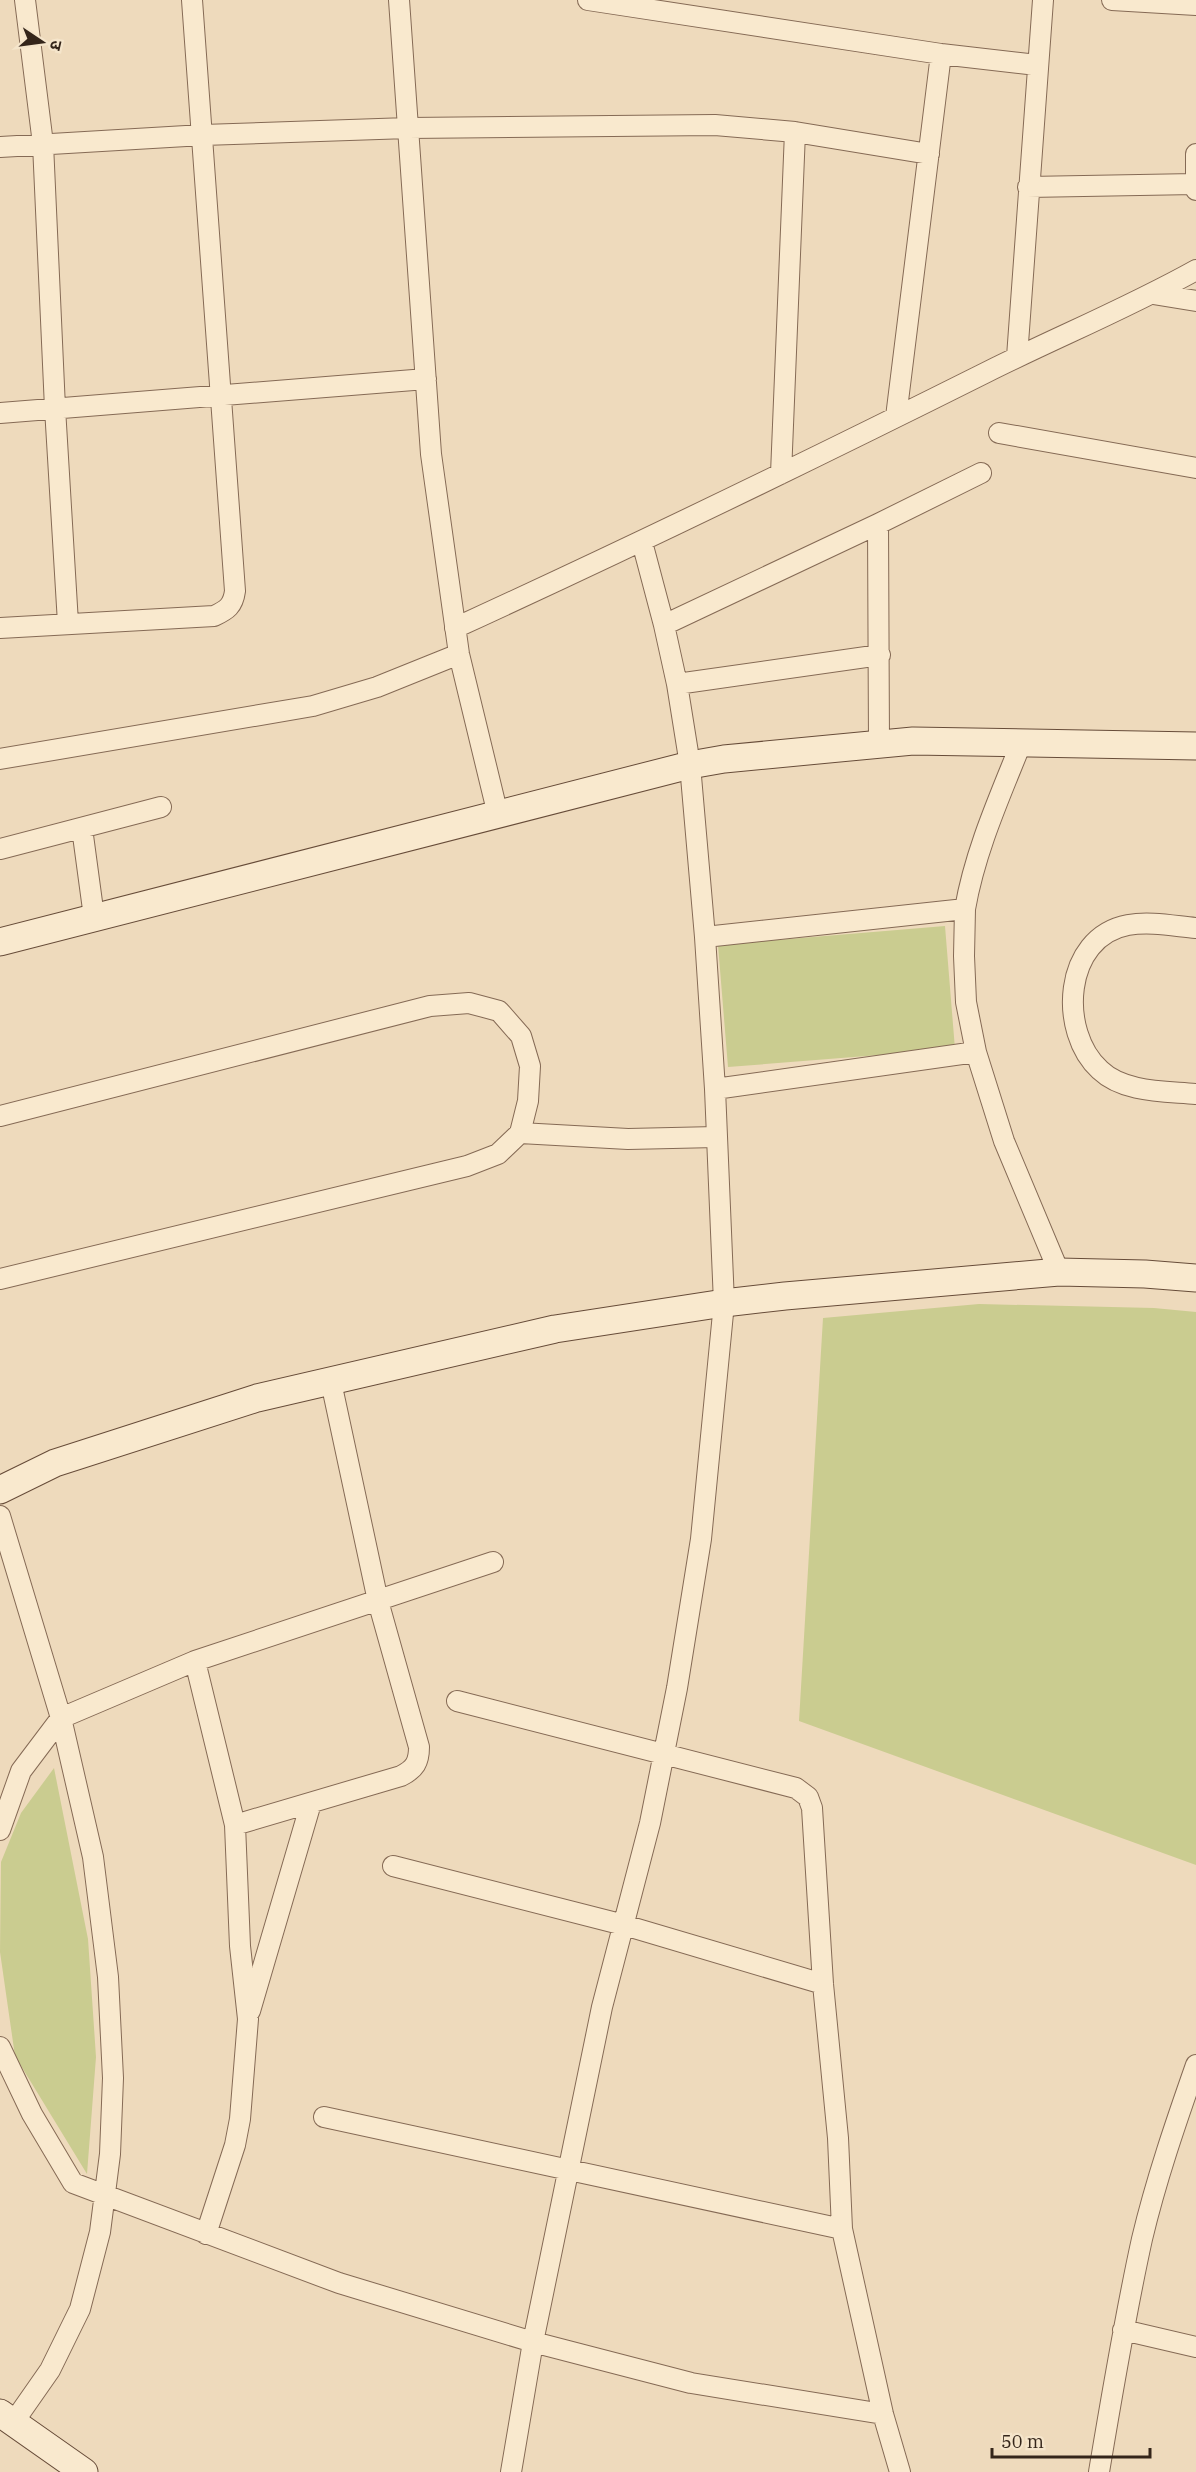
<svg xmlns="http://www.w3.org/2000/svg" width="1196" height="2472" viewBox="0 0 1196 2472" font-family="'IBM Plex Serif','Noto Sans Devanagari',serif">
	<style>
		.green { fill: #cacc90 }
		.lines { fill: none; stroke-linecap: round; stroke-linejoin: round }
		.street-casing { stroke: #856a55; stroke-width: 22 }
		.secondary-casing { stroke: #674c39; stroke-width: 29 }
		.street { stroke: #f9e9ce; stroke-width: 20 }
		.secondary { stroke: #f9e9ce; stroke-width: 27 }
	</style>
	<rect width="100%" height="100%" fill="#eedabc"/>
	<path class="green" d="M945,926L955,1049L728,1067L718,945Z
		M979,1304L1154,1308L1196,1312V1865L799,1721L823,1318Z
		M54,1768L88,1939L96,2057L87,2174L15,2056L0,1952L1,1862L21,1813Z"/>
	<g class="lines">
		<defs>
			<path id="street" d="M25,0L43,144L55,408L68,623
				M399,0L431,454L459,654L498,815
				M588,0L941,54L1037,65
				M1112,0L1196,5
				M0,147L203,135L408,128L715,125L795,132L929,154
				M1196,154V190
				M1028,187L1195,184
				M1153,294L1196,301
				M1017,357L1043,0
				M0,413L426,379
				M896,417L941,54
				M999,433L1196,468
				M781,474L795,132
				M878,524L879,744
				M664,625L878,524L981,473
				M0,628L214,616C227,610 233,606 235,591L192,0
				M455,628C634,546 811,460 987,372C1057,337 1128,308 1196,270
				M677,684L880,655
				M0,759L313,706L377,687L459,654
				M82,828L94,917
				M0,849L161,807
				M965,909C975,851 1000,796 1022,741
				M1196,928C1174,926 1150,921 1128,925C1063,937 1058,1032 1100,1070C1124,1093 1166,1091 1196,1094
				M705,937L965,909L964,956L966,1002L976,1052L715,1089
				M976,1052L1004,1141L1059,1272
				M0,1116L430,1006L469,1003L499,1011L521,1036L530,1066L528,1101L520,1133L498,1154L467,1166L0,1279
				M520,1133L628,1139L716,1137
				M0,1516L61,1718L93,1857L108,1977L113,2078L110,2154L100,2232L80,2309L50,2370L13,2423
				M195,1661L235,1825L240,1946L248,2019L240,2119L235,2145L206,2234
				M457,1701L796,1788L808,1797L812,1808L823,1984L838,2138L842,2229L883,2414L900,2472
				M235,1825L401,1776C415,1769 419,1762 419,1747L378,1601L331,1382
				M0,1830L21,1771L61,1718L195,1661L493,1562
				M393,1866L624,1925L823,1984
				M250,2011L311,1803
				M0,2047L32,2114L73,2183L339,2283L533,2342L691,2383L883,2414
				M324,2117L842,2229
				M1123,2330L1196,2347
				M511,2472L533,2342L602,2007L650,1823L677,1688L701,1539L724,1303L715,1089L705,937L690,765L677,684L664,625L642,542
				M1099,2472C1112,2394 1125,2316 1142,2239C1156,2180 1176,2122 1196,2065"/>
			<path id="secondary" d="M0,942L690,765L724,759L913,741L1196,746
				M0,1490L55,1463L257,1398L555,1329L724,1303L785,1296L1059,1272L1145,1274L1196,1278
				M0,2413L84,2472"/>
		</defs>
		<use href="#street" class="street-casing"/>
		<use href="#secondary" class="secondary-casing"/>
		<use href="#street" class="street"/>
		<use href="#secondary" class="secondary"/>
	</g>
	<g transform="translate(42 42) rotate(103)" stroke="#f5e5cb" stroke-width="4.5" paint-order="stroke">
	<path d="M0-4.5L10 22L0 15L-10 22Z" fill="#34251a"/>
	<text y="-9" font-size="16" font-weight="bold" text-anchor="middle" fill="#34251a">उ</text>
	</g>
	<path d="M992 2448v9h158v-9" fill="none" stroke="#34251a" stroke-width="3"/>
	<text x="1001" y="2448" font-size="18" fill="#34251a" stroke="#f5e5cb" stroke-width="4.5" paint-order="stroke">50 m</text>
</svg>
